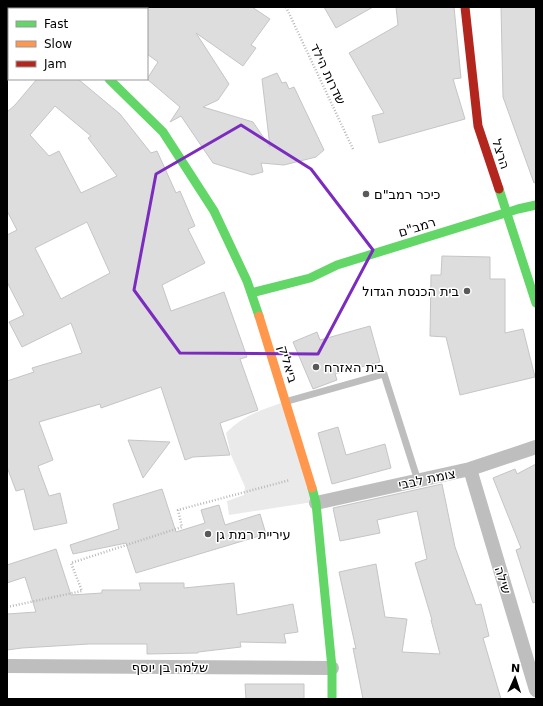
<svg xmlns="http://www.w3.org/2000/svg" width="543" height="706" viewBox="0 0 543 706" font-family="'DejaVu Sans','Noto Sans Hebrew',sans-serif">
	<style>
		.green { fill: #eaeaea }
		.building { fill: #ddd; stroke: #c5c5c5; fill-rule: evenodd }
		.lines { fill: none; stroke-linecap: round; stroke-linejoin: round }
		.path { stroke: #b8b8b8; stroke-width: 2.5; stroke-dasharray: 1 2; stroke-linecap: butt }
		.lane { stroke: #bebebe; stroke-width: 7 }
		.street { stroke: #bebebe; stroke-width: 14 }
		.fast { stroke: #63d668; stroke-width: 9 }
		.slow { stroke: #ff974d; stroke-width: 9 }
		.jam { stroke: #b3261e; stroke-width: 9 }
		.marked { fill: none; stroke: #7b2cbf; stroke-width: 3; stroke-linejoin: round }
		.poi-dot { fill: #595959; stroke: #fff; stroke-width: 1.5 }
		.labels { text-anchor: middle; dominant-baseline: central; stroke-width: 3; stroke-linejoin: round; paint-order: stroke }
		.street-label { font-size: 13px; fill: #000; stroke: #fff }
		.poi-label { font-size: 13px; fill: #000; stroke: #fff; text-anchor: start }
	</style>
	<rect width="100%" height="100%" fill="#fff"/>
	<path class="green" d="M284,402L313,502L229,515L227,501L244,495L245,487L231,455L226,433C243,415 262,410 284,402Z"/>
	<path class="building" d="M147,7H252L270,19L251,45L256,48L243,66L196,33L229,84L218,100L203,107L253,122L270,147L262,79L277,73L282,83L286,82L289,89L294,87L324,150L316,157L284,165L261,163L263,172L252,175L213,163L181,116L170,122L180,107L147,79L158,62L147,54Z
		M324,7H373L336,28Z
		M396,7H454L461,78L453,79L465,119L379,143L372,116L384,113L349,53L398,25Z
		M501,7H536V182L534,183L503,97Z
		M37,79H78L120,114L151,153L157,151L176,193L180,191L195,226L188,229L205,263L162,285L171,311L224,292L247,357L240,359L258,410L220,423L230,455L193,457L185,460L161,387L101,408L100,404L39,422L53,460L38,466L49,496L60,493L67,523L34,530L24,489L16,491L7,467V381L34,372L32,368L82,353L71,323L22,347L9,322L24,315L7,282V235L17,230L7,211V112L15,105ZM55,106L91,136L88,138L117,176L81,193L59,151L49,156L30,135ZM87,222L110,273L61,299L35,248Z
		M442,256L490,257V279H505V333L523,329L535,377L460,395L446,337L430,336L431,275H441Z
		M370,326L380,362L335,374L337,380L313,389L293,342L317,332L320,340Z
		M338,427L346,455L385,444L391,468L332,484L318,433Z
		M128,440L170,442L143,478Z
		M536,464V602L533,603L516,550L521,548L493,478L515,469L517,474Z
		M442,484L455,547L476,605L481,604L489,636L483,638L501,699H363L353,648L356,649L339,572L376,564L385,617L407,619L402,652L440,654L431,620H432L415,563L427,559L417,511L377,520L380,533L340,541L333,508Z
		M162,489L176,532L205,523L201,510L219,505L225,525L260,514L266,534L136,573L126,543L73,554L70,545L119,529L113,504Z
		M56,549L71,595L102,593V590H141L139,583H184V588L234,583L237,615L293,604L298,632L284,634L286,643L240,642L241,647L198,652V653L147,654V644H89L22,648L7,650V614L36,612L25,577L7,583V565Z
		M245,684H304V699H246Z"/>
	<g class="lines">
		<path class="path" d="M286,7L353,149
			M7,607L82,591L71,563L182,527L178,510L290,480"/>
		<path class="lane" d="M288,401L384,374L418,481"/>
		<path class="street" d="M7,73L9,70
			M470,469L536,690
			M316,503L470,469L536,447
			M7,666L332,668"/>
		<path class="fast" d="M109,79L163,132L214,211L247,281L259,316
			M499,189L536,303
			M251,293L310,278L337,265L518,209L536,205
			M312,488L316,503L332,668V699"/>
		<path class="slow" d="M27,7L30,9
			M259,316L312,488"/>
		<path class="jam" d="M465,7L478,126L499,189"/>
	</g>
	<path class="marked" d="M241,125L311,169L373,250L318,354L180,353L134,290L156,174Z"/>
	<g class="poi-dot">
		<circle cx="366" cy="194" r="4"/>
		<circle cx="467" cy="291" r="4"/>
		<circle cx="316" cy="367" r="4"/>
		<circle cx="208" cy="534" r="4"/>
	</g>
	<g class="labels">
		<g class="street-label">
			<text transform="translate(328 74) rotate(65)">שדרות הילד</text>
			<text transform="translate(501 154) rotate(72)">הרצל</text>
			<text transform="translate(417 227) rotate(-17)">רמב"ם</text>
			<text transform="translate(288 364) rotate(74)">ביאליק</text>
			<text transform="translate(427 479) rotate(-12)">צומת לבבי</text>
			<text transform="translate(503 580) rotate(73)">שילה</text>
			<text x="170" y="667">שלמה בן יוסף</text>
		</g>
		<g class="poi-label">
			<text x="374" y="194">כיכר רמב"ם</text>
			<text x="459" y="291" text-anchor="end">בית הכנסת הגדול</text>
			<text x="324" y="367">בית האזרח</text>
			<text x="216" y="534">עיריית רמת גן</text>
		</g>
	</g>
	<rect width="543" height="706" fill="none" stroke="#000000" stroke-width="16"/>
	<rect x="8" y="8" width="140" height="72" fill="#ffffff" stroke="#999999"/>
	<rect x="16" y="21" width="20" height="6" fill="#63d668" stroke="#999999"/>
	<text x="44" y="28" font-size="12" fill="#000000">Fast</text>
	<rect x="16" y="41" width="20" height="6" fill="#ff974d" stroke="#999999"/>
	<text x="44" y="48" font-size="12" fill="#000000">Slow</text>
	<rect x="16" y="61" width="20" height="6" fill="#b3261e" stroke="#999999"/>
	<text x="44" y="68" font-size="12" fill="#000000">Jam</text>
	<g transform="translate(515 678) rotate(3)" stroke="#ffffff" stroke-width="3" paint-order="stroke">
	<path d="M0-3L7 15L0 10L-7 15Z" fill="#000000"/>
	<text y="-6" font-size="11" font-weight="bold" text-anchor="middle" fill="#000000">N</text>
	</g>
</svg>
